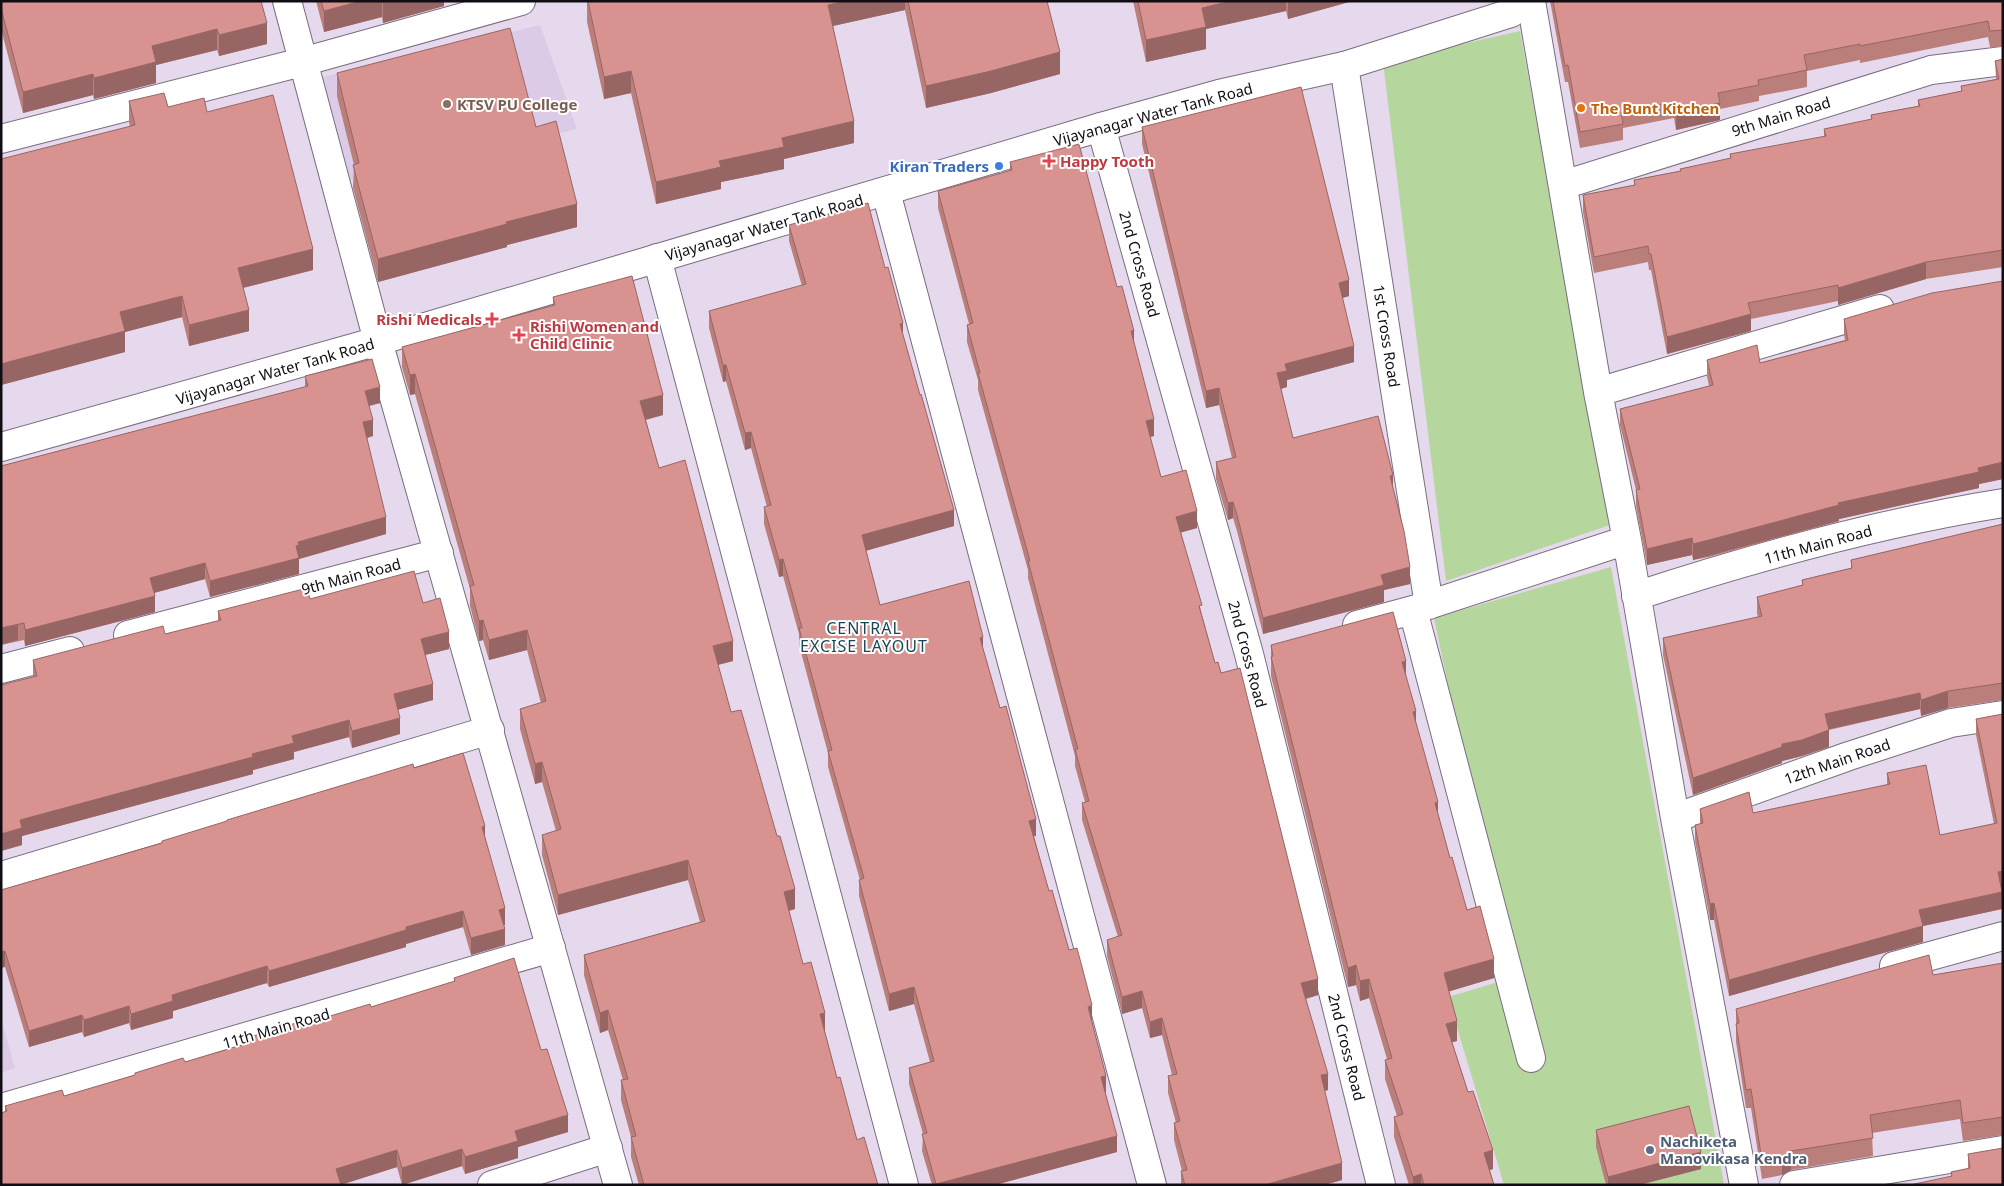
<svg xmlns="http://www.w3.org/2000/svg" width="2004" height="1186" viewBox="0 0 2004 1186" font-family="'Noto Sans',sans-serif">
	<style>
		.built { fill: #dccbe6 }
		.green { fill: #b5d79e }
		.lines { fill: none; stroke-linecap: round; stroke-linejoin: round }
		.minor-casing { stroke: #796d7f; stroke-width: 30 }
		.tertiary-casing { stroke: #796d7f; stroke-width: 30 }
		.minor { stroke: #fff; stroke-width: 28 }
		.tertiary { stroke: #fff; stroke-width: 28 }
		.wall { fill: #ba7e7b }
		.shaded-wall { fill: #976664 }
		.building { fill: #d8928f; stroke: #976664 }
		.education-dot { fill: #8d6e63; stroke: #fff; stroke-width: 2 }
		.food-dot { fill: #e8710a; stroke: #fff; stroke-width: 2 }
		.health-dot { fill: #e0444e; stroke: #fff; stroke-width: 2 }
		.shop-dot { fill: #3f7fe0; stroke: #fff; stroke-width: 2 }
		.service-dot { fill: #5c6f8a; stroke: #fff; stroke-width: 2 }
		.labels { text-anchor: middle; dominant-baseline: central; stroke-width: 4; stroke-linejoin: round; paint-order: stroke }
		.education-label { font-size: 15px; font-weight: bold; fill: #785e54; stroke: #fff; text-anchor: start }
		.food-label { font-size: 15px; font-weight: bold; fill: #c56008; stroke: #fff; text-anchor: start }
		.street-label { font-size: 15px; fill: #110d14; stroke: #fff }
		.health-label { font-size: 15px; font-weight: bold; fill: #be3a42; stroke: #fff; text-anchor: start }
		.shop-label { font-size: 15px; font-weight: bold; fill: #366cbe; stroke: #fff; text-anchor: end }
		.service-label { font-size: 15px; font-weight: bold; fill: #4e5e75; stroke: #fff; text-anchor: start }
		.neighbourhood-label { font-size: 16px; letter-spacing: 1px; fill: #154759; stroke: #fff }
	</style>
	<rect width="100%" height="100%" fill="#e6d9ee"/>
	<path class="built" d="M540,25L577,129L344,182L319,78Z
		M1,1019L15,1068L1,1073Z"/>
	<path class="green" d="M1520,31L1610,525L1446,581L1383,62Z
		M1611,567L1722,1173L1724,1185H1504L1448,997L1515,977L1504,951L1434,618Z"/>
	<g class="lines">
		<defs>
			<path id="minor" d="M1531,1L1598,392L1627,540L1675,818L1744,1185
				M1344,66L1429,605
				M1101,127L1249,654L1381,1185
				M1,139L302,62L521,1
				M1563,185L1931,70L2003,61
				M886,192L1152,1185
				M657,258L904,1185
				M1598,392L1880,309
				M1636,596C1755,557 1879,523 2003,503
				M1413,610L1531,1058
				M1357,625L1413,610L1627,540
				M128,635L439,553
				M1,669L70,651
				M1675,818L1849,756L1951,723L2003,715
				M1,876L490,730
				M1894,966L2003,936
				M1,1108L551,948
				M492,1185L608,1148
				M1794,1185L2003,1150"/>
			<path id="tertiary" d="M287,1L378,341L618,1185
				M1,447L378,341L1101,127L1219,94L1344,66L1511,13L1523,1"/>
		</defs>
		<use href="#minor" class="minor-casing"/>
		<use href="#tertiary" class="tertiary-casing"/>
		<use href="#minor" class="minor"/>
		<use href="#tertiary" class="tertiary"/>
	</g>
	<path class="wall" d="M1,1H261L267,44L219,56L217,50L156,65V83L94,99L93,95L23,113L1,29Z
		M316,1H444V6L383,23L382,17L324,32Z
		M587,1H1047L1060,74L991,93L926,108L905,10L833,26L854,143L784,159V169L721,182V189L656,204L631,93L604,99L587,22Z
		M1133,1H1349V2L1288,19L1286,11L1206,29V49L1146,62Z
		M1550,1H2003V47H1990L1988,37L1860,63V60L1807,71V87L1759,96V101L1720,109V120L1676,130L1674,118L1623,128V140L1580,148L1568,82H1565Z
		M2003,59V267L1926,279L1838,305V301L1751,319V331L1667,354L1651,270H1649L1648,262L1594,273L1583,212V195L1634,185V180L1680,171V169L1730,159V154L1824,137V129L1871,120V115L1918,106V100L1961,91V86L1996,79L1995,61Z
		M337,73L536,127L577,227L507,245V247L378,282L353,188L354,165L337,96Z
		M129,101L207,112L313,270L243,288L249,331L189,346L182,317L125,332V352L1,385L130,127L129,122Z
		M1142,127L1349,296L1342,298L1354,362L1287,380V387L1281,389L1293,438L1393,489L1410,584L1384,590V602L1263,634L1237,531L1233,518L1228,520L1216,479V462L1232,458L1219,405L1206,408L1142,144Z
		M1010,162L1117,287L1134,342L1154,436L1150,437L1161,477L1197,528L1181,532L1202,615L1215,663L1318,995L1306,999L1328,1090L1324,1091L1342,1180L1324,1185H1181V1171H1182L1174,1140V1123H1176L1168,1093V1076L1172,1075L1162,1035L1150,1038L1142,1008L1122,1014L1107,956V940L1118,937L1082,820V803L1085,802L1075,766V756L1028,578V570L978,390V380L967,342V325L969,324L938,208V191L1010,171Z
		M789,225L903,336L954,526L866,550L880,605L983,649L1036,836H1034L1049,891L1069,950L1092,1022L1106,1092L1105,1093L1117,1152L995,1185H932L922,1151L923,1134L909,1084V1068L930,1062L914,1004L889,1011L859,896V880H860L828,767V753L799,645V634L783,576L779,577L764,524V507H767L751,448L745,450L726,381L723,382L709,328V311L802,286L789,241Z
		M2003,281V479L1979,484V488L1839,519V521L1709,557L1693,560L1692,555L1647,565L1636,506V490L1620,425V409L1709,386L1707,376V360L1760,363L1845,340L1844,335V319Z
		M553,297L663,415L646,420L659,468L733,661L718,665L731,712L795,909L789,911L803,964L825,1032L837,1078L857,1140L878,1185H639L631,1157V1137L621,1100V1080H623L608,1030L600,1033L584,975V955L700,922L688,880L558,915L542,855V835L556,831L542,782L535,784L520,729V709L541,703L527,650L489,660L483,640L479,641L470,606V589L415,394L410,395L402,367V347L553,306Z
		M305,376L380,403L369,406L373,436L367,438L386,534L299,559V574L210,597L205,579L154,593L155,612L25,646L24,640L1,645V466L305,387Z
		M2003,524V700L1948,708L1921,716L1920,709L1829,730V747L1802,756L1782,761V763L1693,795L1663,655V638L1758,617L1757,613V597L1802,585V580L1851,568V560Z
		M310,599L423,603L449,649L425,655L433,700L398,709L400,734L352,748L349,737L294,752V759L253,770V774L22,836V845L1,851L33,677V660L165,634L218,621V611Z
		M1271,645L1406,677L1416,724L1438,813L1450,858L1467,910L1494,978L1449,991L1457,1041L1452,1042L1493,1169L1490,1170L1494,1185H1409L1394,1137V1117L1397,1116L1385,1079V1060L1387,1059L1369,998L1360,1001L1356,985L1348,987L1271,676Z
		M2003,714L2001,888L2002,909L1923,926V942L1729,996L1714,920H1710L1695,841V825L1700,824V809L1753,813L1887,785V773L1940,835L1994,824L1976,735V719Z
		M414,768L485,837L505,925H503L505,945L471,955L463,927L406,944V947L320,972L269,987L267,983L173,1011V1018L131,1030L129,1023L84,1037L82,1032L29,1047L5,967L1,890Z
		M2003,963V1135L1963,1141L1960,1119L1872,1133L1873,1156L1791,1170L1782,1175L1762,1179L1751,1108H1746L1736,1042V1009Z
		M454,978L541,1050L568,1132L518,1147V1158L465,1174L462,1166L402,1185L397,1167L341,1185L5,1111V1106L64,1096L135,1075V1073L185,1062L253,1041V1036L371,1007L454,982Z
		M1596,1130L1701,1169L1639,1185H1606L1596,1147Z
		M1968,1154L2003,1185L1951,1176V1172L1968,1169Z"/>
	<path class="shaded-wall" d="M361,1H382V17L324,32V11Z
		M387,1H444V6L383,23V2Z
		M847,1H905V10L828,27V5Z
		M1231,1H1286V11L1206,29V49L1146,62V40L1202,8Z
		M1288,1H1349V2L1288,19Z
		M267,23V44L219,56V35Z
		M217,29V50L156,65V83L94,99V78L152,46Z
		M1060,52V74L991,93L926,108V86Z
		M631,71V93L604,99V77Z
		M93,74V95L23,113V92Z
		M1720,103V120L1676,130V113Z
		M854,121V143L784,159V169L721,182V189L656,204V182L719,161L782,138Z
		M577,204V227L507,245V247L378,282V259L506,222Z
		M313,249V270L238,289V268Z
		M1926,262V279L1838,305V288Z
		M1349,280V296L1339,299V283Z
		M182,296V317L125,332V352L1,385V364L120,312Z
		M249,310V331L189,346V325Z
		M1751,314V331L1667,354V337Z
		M903,323V339L900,324Z
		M1131,331H1134V347Z
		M1354,346V362L1287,380V387L1277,390V373L1285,364Z
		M723,365H726V381L723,382Z
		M415,374V394L410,395V375Z
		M380,387V403L365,407V391Z
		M1219,388V405L1206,408V391Z
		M663,395V415L640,421V401Z
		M1154,419V436L1146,438V421Z
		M373,420V436L363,439V422Z
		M751,432V448L745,450V433Z
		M2003,462V479L1979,484V488L1839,519V521L1693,560V544L1838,503Z
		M1393,475V492L1390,476Z
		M1233,502V518L1228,520V503Z
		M954,510V526L862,552V535Z
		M1197,511V528L1176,534V517Z
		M386,517V534L299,559V574L210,597V581L296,546L298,542Z
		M1692,538V555L1647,565V549Z
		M783,559V576L779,577V560Z
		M205,563V579L150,594V578Z
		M1410,567V584L1384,590V602L1263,634V618L1381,575Z
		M155,596V612L25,646V630Z
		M483,620V640L479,641V621Z
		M18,624V640L1,645V628Z
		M527,630V650L489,660V640Z
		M449,632V649L421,656V639Z
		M983,637V654L980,638Z
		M733,641V661L713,666V646Z
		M1406,661V680L1402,662Z
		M433,684V700L394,711V694Z
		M1948,691V708L1921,716V700Z
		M1920,693V709L1825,730V714Z
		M1416,711V730L1413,712Z
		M400,718V734L352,748V731Z
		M349,720V737L294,752V759L253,770V774L22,836V845L1,851V834L20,820L252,754L292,736Z
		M1829,730V747L1802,756L1782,761V763L1693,795V778L1782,744Z
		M542,762V782L535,784V764Z
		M1438,802V821L1435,803Z
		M1036,819V836L1029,837V821Z
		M485,826V842L482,827Z
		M688,860V880L558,915V895Z
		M2003,871V888L1998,889V872Z
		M795,889V909L784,912V892Z
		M2002,892V909L1923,926V942L1729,996V980L1919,910Z
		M1714,903V920H1710V904Z
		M505,908V925L499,927V910Z
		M463,911V927L406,944V947L269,987V971L406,927Z
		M505,929V945L471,955V938Z
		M5,951V967L1,968V952Z
		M1494,959V978L1444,993V973Z
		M1356,965V985L1348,987V968Z
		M267,966V983L173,1011V1018L131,1030V1014L172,995Z
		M1318,979V995L1301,1000V983Z
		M1369,979V998L1360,1001V981Z
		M914,987V1004L889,1011V994Z
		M1142,991V1008L1122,1014V997Z
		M1092,1005V1022L1088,1007Z
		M129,1006V1023L84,1037V1020Z
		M608,1010V1030L600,1033V1013Z
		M825,1013V1033L820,1014Z
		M82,1015V1032L29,1047V1031Z
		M1162,1018V1035L1150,1038V1022Z
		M1457,1021V1041L1446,1044V1024Z
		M1328,1074V1090L1321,1092V1075Z
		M1106,1076V1092L1101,1094V1077Z
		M568,1115V1132L518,1147V1158L465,1174V1157L515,1131Z
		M1117,1136V1152L995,1185H936V1184Z
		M462,1149V1166L402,1185V1168Z
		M397,1150V1167L340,1185L336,1169Z
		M1493,1150V1169L1484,1172V1153Z
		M1791,1151V1170L1782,1175V1157Z
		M1701,1152V1169L1639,1185H1608V1177Z
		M1342,1163V1180L1324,1185H1268V1184Z
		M1421,1174V1185H1413V1177Z"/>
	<path class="building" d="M1,1H261L267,23L219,35L217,29L152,46L156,62L94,78L93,74L23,92L1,8Z
		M321,1H361L324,11Z
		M588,1H847L828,5L854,121L782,138L784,147L719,161L721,167L656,182L631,71L604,77Z
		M908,1H1047L1060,52L991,71L926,86Z
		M1138,1H1231L1202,8L1206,27L1146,40Z
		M1553,1H2003V30L1990,31L1988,21L1860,46V44L1804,55L1807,70L1758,80L1759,85L1718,93L1720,103L1676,113L1674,102L1621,112L1623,124L1580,132L1568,65L1565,66Z
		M510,28L536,127L556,121L577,204L506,222L507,224L378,259L353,165L359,163L337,73Z
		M2003,59V250L1926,262L1838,288V285L1748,303L1751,314L1667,337L1651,254H1649L1648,246L1594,257L1583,195L1635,185L1634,180L1681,171L1680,169L1731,158L1730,154L1826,136L1824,129L1872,119L1871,115L1920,106L1918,100L1962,91L1961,86L1999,79L1995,61Z
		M1301,87L1349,280L1339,283L1354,346L1285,364L1287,371L1277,373L1293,438L1378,416L1393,475L1390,476L1404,531L1410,567L1381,575L1384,585L1263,618L1237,515L1233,502L1228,503L1216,462L1236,457L1219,388L1206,391L1142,127Z
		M164,93L168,107L204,98L207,112L273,95L313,249L238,268L249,310L189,325L182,296L120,312L125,331L1,364V159L135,125L129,101Z
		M1079,144L1117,287L1122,286L1134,331H1131L1154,419L1146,421L1161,477L1186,470L1197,511L1176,517L1202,605L1199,606L1215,663L1218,662L1221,673L1240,668L1318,979L1301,983L1328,1074L1321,1075L1342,1163L1268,1184V1185H1185L1181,1171L1187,1170L1174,1123L1180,1121L1168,1076L1177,1074L1162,1018L1150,1022L1142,991L1122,997L1107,940L1122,935L1082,803L1089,801L1075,749H1078L1028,561H1030L978,373H980L967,325L973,323L938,191L1012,170L1010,162Z
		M868,203L885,268L888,267L903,323L900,324L920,395L921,394L954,510L862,535L880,605L969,581L983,637L980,638L1000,708L1006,706L1036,819L1029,821L1049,891L1052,890L1069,950L1077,948L1092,1005L1088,1007L1106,1076L1101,1077L1117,1136L936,1184L922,1134L927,1133L909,1068L934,1061L914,987L889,994L859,880L864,878L828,751L832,750L799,628H802L783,559L779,560L764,507L771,505L751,432L745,433L726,365H723L709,311L806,284L789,225Z
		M632,276L663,395L640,401L659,468L685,460L733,641L713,646L731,712L741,710L777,836H780L795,889L784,892L803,964L811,962L825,1013L820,1014L837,1078L840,1077L857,1140L864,1137L878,1185H644L631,1137L636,1136L621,1080L628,1079L608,1010L600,1013L584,955L705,921L688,860L558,895L542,835L561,829L542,762L535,764L520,709L546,701L527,630L489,640L483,620L479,621L470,586L474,585L415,374L410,375L402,347L555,305L553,297Z
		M2003,281V462L1978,468L1979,472L1838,503L1839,505L1709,540L1693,544L1692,538L1647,549L1636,490L1640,489L1620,409L1713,385L1707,360L1757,345L1760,363L1848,340L1844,319L1932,293Z
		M372,359L380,387L365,391L373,420L363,422L386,517L298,542L299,545L296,546L299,558L210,581L205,563L150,578L155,596L25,630L24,623L1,628V466L308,386L305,376Z
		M2003,524V683L1948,691L1921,700L1920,693L1825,714L1829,730L1802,740L1782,744V747L1693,778L1663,638L1762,616L1757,597L1803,585L1802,580L1852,568L1851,560Z
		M414,571L423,603L440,598L449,632L421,639L433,684L394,694L400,718L352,731L349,720L292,736L294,743L252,754L253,757L20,820L22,828L1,834V685L37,676L33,660L163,626L165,634L221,620L218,611L307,588L310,599Z
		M1393,612L1406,661L1402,662L1416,711L1413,712L1438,802L1435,803L1450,858L1452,857L1467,910L1480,906L1494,959L1444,973L1457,1021L1446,1024L1468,1092L1473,1091L1493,1150L1484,1153L1494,1185H1424L1421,1174L1413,1177L1394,1117L1403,1114L1385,1060L1392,1058L1369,979L1360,981L1356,965L1348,968L1271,657L1273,656L1271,645Z
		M2003,714V871L1998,872L2002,892L1919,910L1923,926L1729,980L1714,903L1710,904L1695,825L1703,823L1700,809L1749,792L1753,813L1890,784L1887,773L1926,765L1940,835L1997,823L1976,719Z
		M463,753L485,826L482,827L505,908L499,910L505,929L471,938L463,911L406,927V930L320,956L269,971L267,966L172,995L173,1001L131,1014L129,1006L84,1020L82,1015L29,1031L5,951L1,952V890L162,843V841L227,821V820L413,764L414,768Z
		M1929,955L1933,975L2003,963V1117L1963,1123L1960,1100L1870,1115L1873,1138L1791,1151L1782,1157L1762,1161L1751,1089L1746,1090L1736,1024L1739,1023L1736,1009Z
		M514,958L541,1050L547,1049L568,1115L515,1131L518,1141L465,1157L462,1149L402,1168L397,1150L336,1169L341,1185H1V1113L7,1111L5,1106L62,1090L64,1096L135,1075V1073L183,1058L185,1062L255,1041L253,1036L306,1020L307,1023L370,1004L371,1007L455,981L454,978Z
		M1689,1106L1701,1152L1608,1177L1596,1130Z
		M2003,1148V1185H1910L1952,1176L1951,1172L1970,1168L1968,1154Z"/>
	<circle class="education-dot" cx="447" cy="104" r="5"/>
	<circle class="food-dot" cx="1581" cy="108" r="5"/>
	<g class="health-dot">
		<path d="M1046.5 153.5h5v5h5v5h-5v5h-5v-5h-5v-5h5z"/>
		<path d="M489.5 311.5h5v5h5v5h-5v5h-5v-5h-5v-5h5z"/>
		<path d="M516.5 327.5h5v5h5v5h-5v5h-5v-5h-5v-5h5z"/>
	</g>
	<circle class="shop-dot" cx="999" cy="166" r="5"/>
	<circle class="service-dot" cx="1650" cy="1150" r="5"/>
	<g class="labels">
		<g class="education-label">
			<text x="457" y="104">KTSV PU College</text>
		</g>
		<g class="food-label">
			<text x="1591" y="108">The Bunt Kitchen</text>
		</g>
		<g class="street-label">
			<text transform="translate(1153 114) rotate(-15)">Vijayanagar Water Tank Road</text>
			<text transform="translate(1781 116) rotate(-17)">9th Main Road</text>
			<text transform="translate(764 227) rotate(-16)">Vijayanagar Water Tank Road</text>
			<text transform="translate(1140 264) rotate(74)">2nd Cross Road</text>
			<text transform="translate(1387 336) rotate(81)">1st Cross Road</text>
			<text transform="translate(275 371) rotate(-16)">Vijayanagar Water Tank Road</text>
			<text transform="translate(1818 544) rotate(-15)">11th Main Road</text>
			<text transform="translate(351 576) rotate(-15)">9th Main Road</text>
			<text transform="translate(1248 654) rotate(75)">2nd Cross Road</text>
			<text transform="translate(1837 761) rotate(-19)">12th Main Road</text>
			<text transform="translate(276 1028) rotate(-16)">11th Main Road</text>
			<text transform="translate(1347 1047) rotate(76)">2nd Cross Road</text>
		</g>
		<g class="health-label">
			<text x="1060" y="161">Happy Tooth</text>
			<text x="482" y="319" text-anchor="end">Rishi Medicals</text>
			<text x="530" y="326">Rishi Women and<tspan x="530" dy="17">Child Clinic</tspan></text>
		</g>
		<g class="shop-label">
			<text x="989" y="166">Kiran Traders</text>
		</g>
		<g class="service-label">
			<text x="1660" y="1141">Nachiketa<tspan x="1660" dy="17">Manovikasa Kendra</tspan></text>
		</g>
		<g class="neighbourhood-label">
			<text x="864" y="628">CENTRAL<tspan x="864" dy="18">EXCISE LAYOUT</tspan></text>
		</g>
	</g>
	<rect width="2004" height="1186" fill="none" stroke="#110d14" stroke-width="5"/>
</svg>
